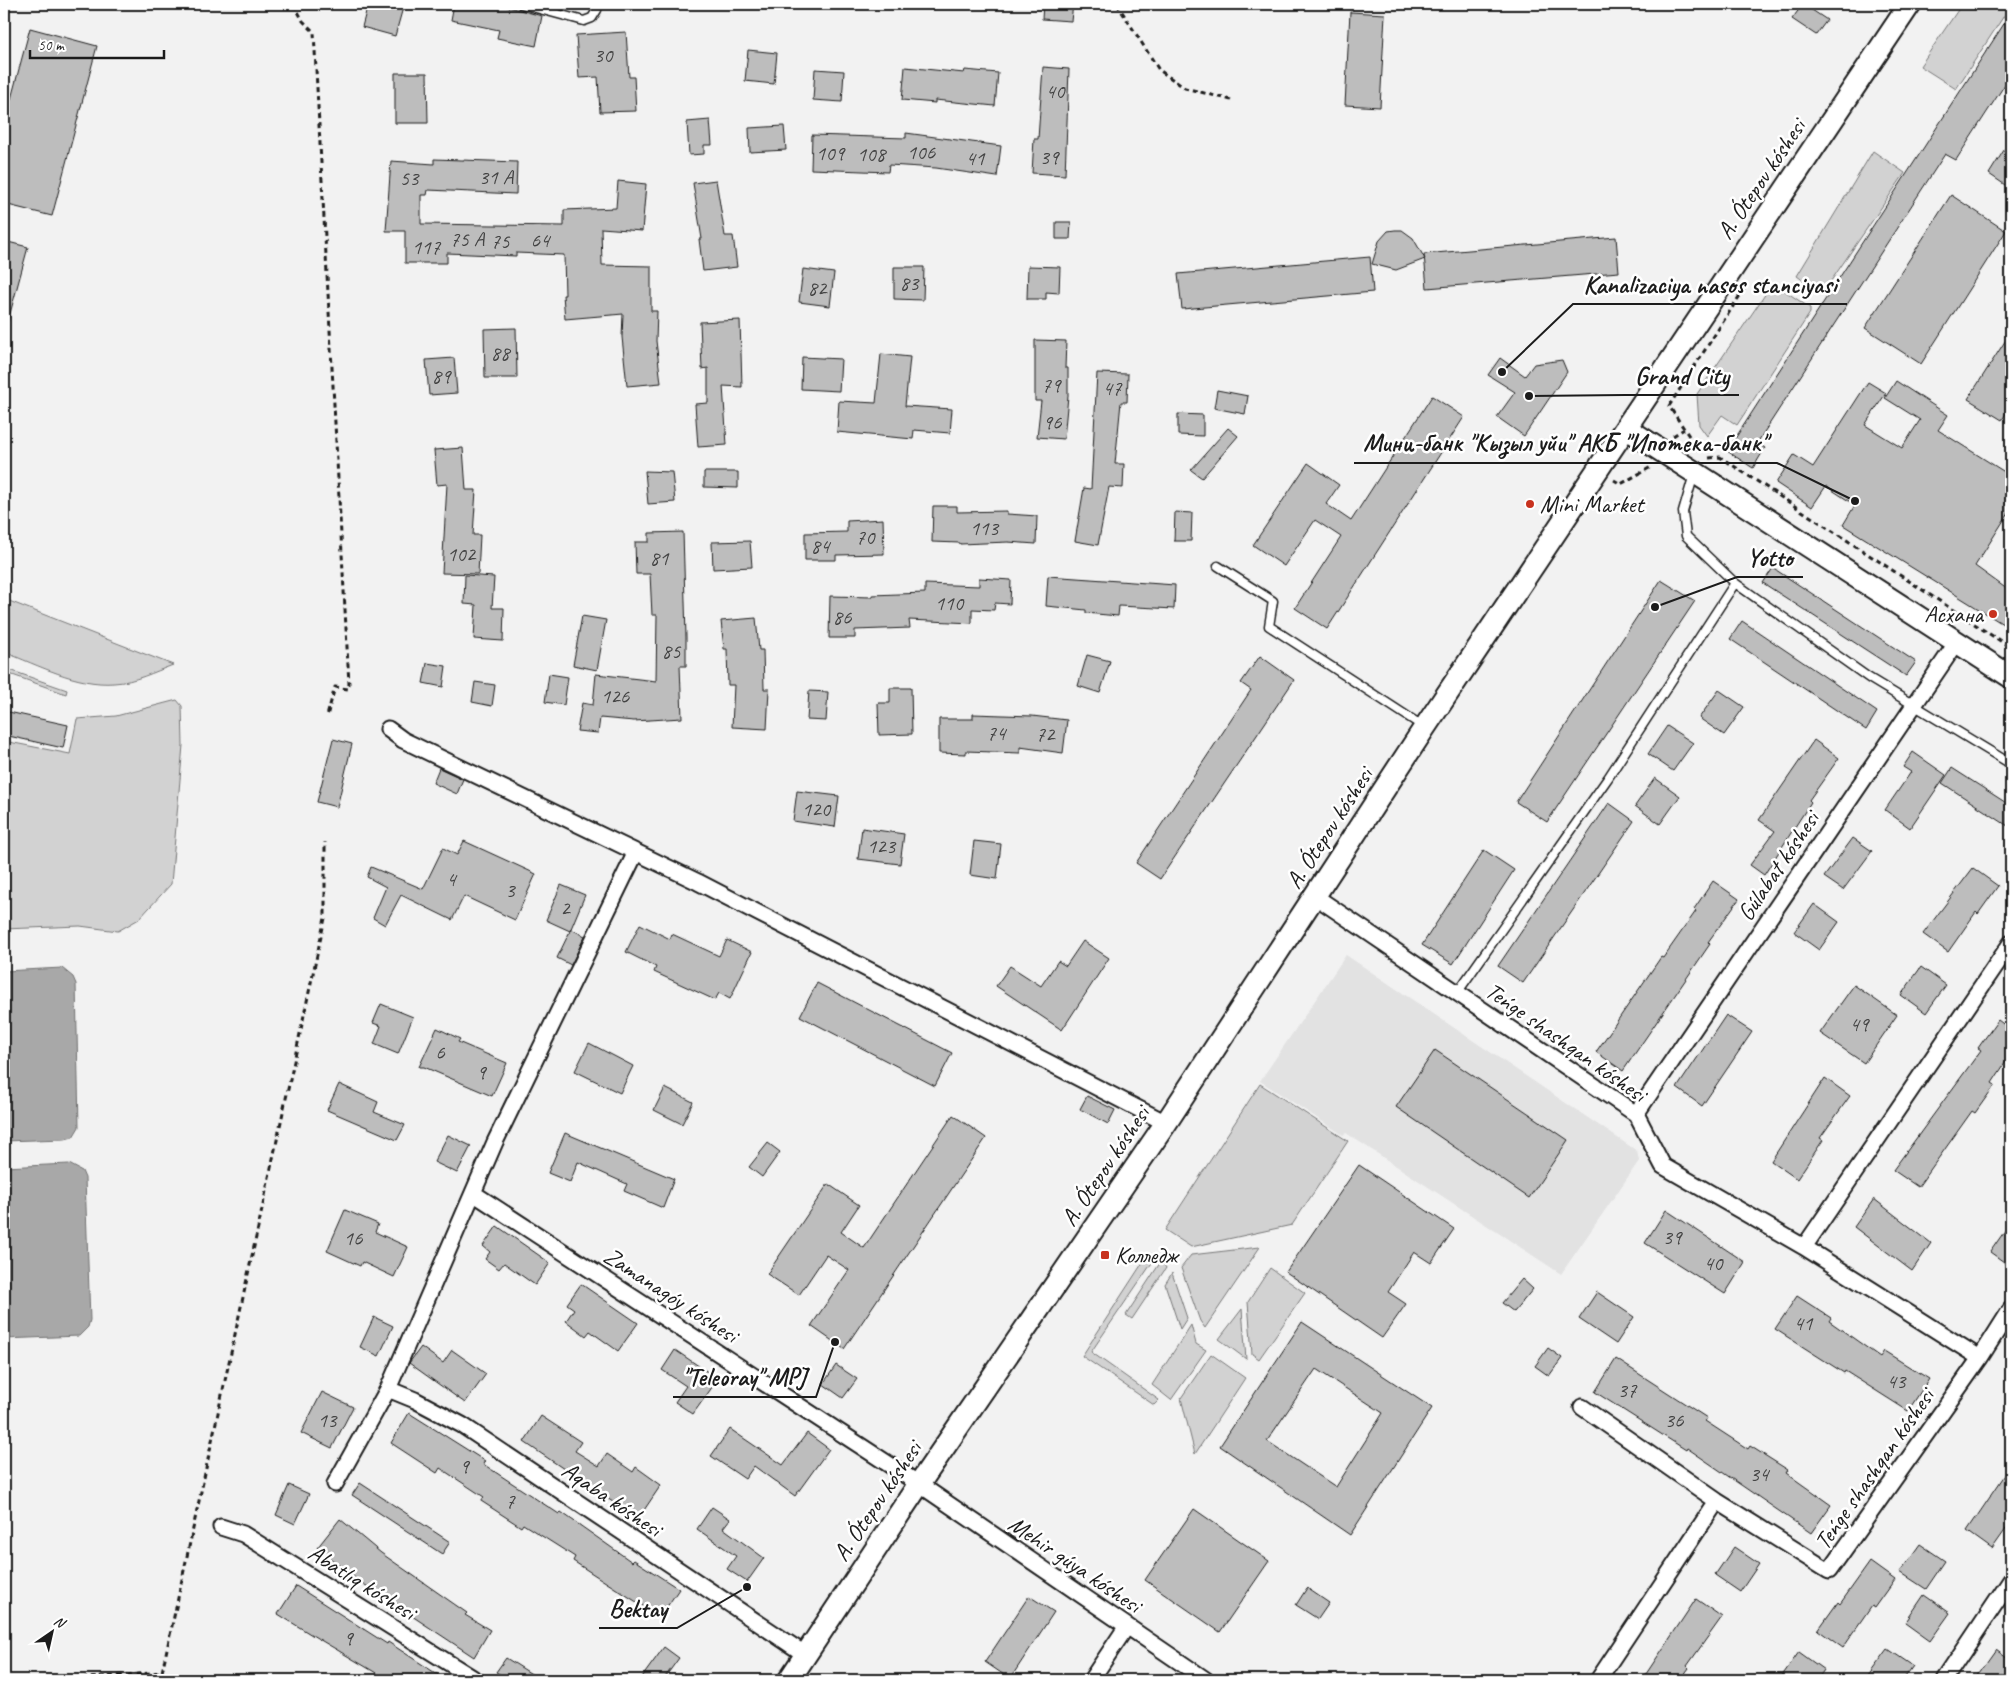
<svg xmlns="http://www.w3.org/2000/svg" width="2015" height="1684" viewBox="0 0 2015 1684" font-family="Caveat,sans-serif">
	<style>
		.built { fill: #e2e2e2 }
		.green { fill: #d2d2d2; stroke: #777 }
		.water { fill: #a8a8a8; stroke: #707070 }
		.building { fill: #bdbdbd; stroke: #1c1c1c; fill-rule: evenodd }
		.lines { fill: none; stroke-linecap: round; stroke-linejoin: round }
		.lane-casing { stroke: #1c1c1c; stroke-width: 11 }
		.street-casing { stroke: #1c1c1c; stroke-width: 19 }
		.secondary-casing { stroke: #1c1c1c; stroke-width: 25 }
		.path { stroke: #1c1c1c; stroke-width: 3; stroke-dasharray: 5 4; stroke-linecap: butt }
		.lane { stroke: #fff; stroke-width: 8 }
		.street { stroke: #fff; stroke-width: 15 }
		.secondary { stroke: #fff; stroke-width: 21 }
		.poi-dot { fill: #c8321e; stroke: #fff; stroke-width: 2 }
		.labels { text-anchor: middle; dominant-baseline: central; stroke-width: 5; stroke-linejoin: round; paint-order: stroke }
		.number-label { font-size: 21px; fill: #444 }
		.street-label { font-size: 24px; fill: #1c1c1c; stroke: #fff }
		.poi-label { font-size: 24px; fill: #1c1c1c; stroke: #fff; text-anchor: start }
		.leader { fill: none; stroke: #1c1c1c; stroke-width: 2 }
		.callout-dot { fill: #1c1c1c; stroke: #fff; stroke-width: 2 }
		.callout-label { font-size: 25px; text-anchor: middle; font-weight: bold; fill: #1c1c1c; stroke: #fff; stroke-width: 5; stroke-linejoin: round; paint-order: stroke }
	</style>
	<rect width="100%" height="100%" fill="#f2f2f2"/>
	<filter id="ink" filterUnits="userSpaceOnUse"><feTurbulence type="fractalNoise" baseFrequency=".02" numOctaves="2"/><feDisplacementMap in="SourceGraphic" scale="10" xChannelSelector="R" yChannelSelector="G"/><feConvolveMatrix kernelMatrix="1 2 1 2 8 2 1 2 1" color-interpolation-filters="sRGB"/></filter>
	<g filter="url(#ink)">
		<path class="built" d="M1346,955L1637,1151L1639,1161L1561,1274L1346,1133L1343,1135L1260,1081Z"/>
		<path class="green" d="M1962,4L2011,5L1956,89L1920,66Z
			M1873,151L1905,173L1822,294L1797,276Z
			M1773,283L1810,308V313L1737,425L1722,415L1707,436L1699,425L1697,394Z
			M4,599L173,665C154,672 135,682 114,683C77,686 38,665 4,652Z
			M4,668L67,690L66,694L4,672Z
			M177,700L182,706L183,745L171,884L139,919L118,931L80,926L4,929V741L70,754L77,719L116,716Z
			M1260,1084L1348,1141L1292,1225L1191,1247L1165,1230Z
			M1260,1247L1205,1328L1200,1321L1181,1268L1191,1255Z
			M1149,1253L1156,1257L1091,1352L1159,1400L1154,1405L1082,1356Z
			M1162,1260L1166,1268L1132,1319L1126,1315Z
			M1270,1268L1305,1293L1259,1359L1252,1354L1248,1302Z
			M1172,1273L1187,1318L1180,1329L1165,1284Z
			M1242,1309L1246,1359L1219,1339Z
			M1191,1325L1196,1344L1206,1350L1171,1400L1152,1385Z
			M1211,1354L1245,1378L1195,1454L1181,1398Z"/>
		<path class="water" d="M62,968L73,977L76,984L79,1127L73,1137L65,1139L4,1141V971Z
			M69,1164L82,1171L85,1178L90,1320L88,1327L79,1336L4,1339V1167Z"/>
		<path class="building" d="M368,4H404L395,36L362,27Z
			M454,4H497L542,16L536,46L497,38L499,30L451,20Z
			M1043,4H1073L1071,21L1042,19Z
			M1803,4L1827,20L1816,35L1792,19Z
			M1350,12L1385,14L1380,107L1345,105Z
			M2011,13V75L1956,160L1945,154L1757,443L1765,448L1753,468L1727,451Z
			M30,28L97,46L52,216L4,204V125Z
			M626,32L629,77H634L636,111L600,112L598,77L579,78L576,35Z
			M748,50L777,53L774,84L745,81Z
			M905,67L964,73L965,70L998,73L995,106L935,100V103L902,100Z
			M1043,67L1069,69L1065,175L1032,173L1034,139H1038Z
			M815,69L844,71L842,102L813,100Z
			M395,73H427L428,123H395Z
			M710,120L712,145H704V154L689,155L687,122Z
			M784,126L786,150L750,152L749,128Z
			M906,133L1001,146L997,177L936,168L889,165L888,172L811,169L812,135L906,138Z
			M2011,139V189L1989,174Z
			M434,159L517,162L516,194L428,190L427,195H421V224L564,226V210L616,208L618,181L646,184L642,231L601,228L602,265L651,266V311H657L656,341L661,383L627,386L622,337L623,314L565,319L563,295H565L564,255L516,253V256L447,253V263H405V231H386L391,161L434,164Z
			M716,180L725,236H733L737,267L703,271L699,239H702L693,183Z
			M1951,195L2006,231L1921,364L1865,328Z
			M1056,222H1071L1070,239H1056Z
			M1395,230H1402L1413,238L1425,259L1396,270L1372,264L1379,241L1388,231Z
			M1616,237L1619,272L1427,288L1424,254Z
			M8,242L28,247L8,321L4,320V245L7,246Z
			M1370,257L1373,292L1182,309L1178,274Z
			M1028,266L1060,267L1059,293L1046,292V299H1027Z
			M894,267H924L923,300L894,299Z
			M803,269L834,273L830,306L799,302Z
			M740,320L742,387L723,386L727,445L698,447L695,404L708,403V368L702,369L700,322Z
			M516,328L517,378H485L484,329Z
			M2011,332V405L2002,420L1968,399Z
			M1035,340L1066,341L1065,368H1068V396L1064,439L1037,437L1041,401H1035Z
			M881,354L910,357L905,406L952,409L950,433L914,430L913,439L837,432L839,401L876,403Z
			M802,357L841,359L839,391L801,389Z
			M454,358L457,393L429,395L426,360Z
			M1500,358L1525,376L1534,364L1562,360L1567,372L1524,436L1497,417L1515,392L1488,375Z
			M1097,373L1128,374L1127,402H1121L1115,464H1124L1123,488L1109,487L1098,545L1075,541L1084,488L1091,489Z
			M1896,381L1948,415L1938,430L2011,476V509L1975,566L2011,592V629L1843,525L1855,505L1826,486L1812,507L1776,483L1794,455L1813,467L1868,382L1886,393L1865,425L1902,448L1920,420L1885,398Z
			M1217,390L1248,396L1245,414L1214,408Z
			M1432,396L1464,417L1327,629L1295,608L1341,537L1315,520L1284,566L1253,545L1308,463L1339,485L1326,504L1351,521Z
			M1178,414L1203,415V436L1178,435Z
			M1228,428L1238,436L1202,478L1191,470Z
			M463,448L466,490H476L473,535H480L478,574L442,573L447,484L437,485L434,450Z
			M645,471L672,472L675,502L648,504Z
			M704,472H738V488L704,487Z
			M933,506H957V512L1007,511V514L1037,516L1036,544L1008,542L960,544V543L932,542Z
			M1175,512L1192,513L1191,541H1174Z
			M883,519L884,554L836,555V560H805V533L847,532V521Z
			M683,532L686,637V666H680L682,718L634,721L600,718L598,733L577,731L582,703L593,705L596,674L656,681L657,615H652L650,574H636L635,542H649V533Z
			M750,541L752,567L713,569L712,542Z
			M1773,568L1916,662L1906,676L1763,583Z
			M465,575L494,577L492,608H504L503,641L474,639L476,605L464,604Z
			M1048,576L1175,585L1174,609L1119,606L1118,616L1086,613V610L1046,606Z
			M979,578L1011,580L1010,604L995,603L994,610L972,609V623L909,620L910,628L855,630V638H829L830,596L872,597V595L925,593V584L979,586Z
			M1661,580L1695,601L1547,822L1516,802Z
			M582,616L606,620L597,670L573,665Z
			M756,618L759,650H763L764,689H769L767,729L732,727L734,685H728L727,649H724L721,621Z
			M1742,621L1877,712L1866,730L1730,639Z
			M1087,655L1110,661L1100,693L1078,686Z
			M1260,656L1294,680L1160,879L1136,863L1251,690L1241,683Z
			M427,663L446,666L443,687L423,683Z
			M549,674L568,677L564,705L545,702Z
			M475,682L495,685L492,706L472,702Z
			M890,688H911L912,734L879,735L878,703H890Z
			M1719,690L1744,707L1724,735L1699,718Z
			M809,691L828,692L826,721L807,720Z
			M4,711L68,725L63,748L4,735Z
			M973,714L1032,716L1067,720L1063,753L1020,747V753L966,751V754L939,753V719H973Z
			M1667,726L1693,743L1673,771L1648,754Z
			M333,739L352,744L337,807L317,802Z
			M1814,740L1839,758L1809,800L1811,802L1764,875L1750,865L1775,831L1759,820Z
			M1913,752L1946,775L1910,828L1885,810L1911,772L1903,767Z
			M439,768L463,779L457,794L433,783Z
			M1952,768L2011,806V828L1942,783Z
			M1655,778L1680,796L1660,824L1635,806Z
			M797,791L839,796L835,827L793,821Z
			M1609,803L1634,821L1523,983L1498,966Z
			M862,828L904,834L900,864L858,859Z
			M1853,838L1872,851L1843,890L1824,877Z
			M464,841L536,874L515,920L464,896L452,920L401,895L385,925L373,918L386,887L367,877L371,867L423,889L443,848L457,855Z
			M974,841L1001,844L997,879L970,875Z
			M1484,850L1514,870L1453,964L1422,945Z
			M1973,868L1998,886L1978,914L1976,912L1948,952L1923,934Z
			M1713,881L1739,899L1708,942L1710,944L1623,1071L1596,1052L1661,957L1663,958L1696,911L1694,909Z
			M561,885L585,895L570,931L546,920Z
			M1814,904L1839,922L1819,950L1794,932Z
			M640,924L670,939L672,934L719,956L727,940L752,952L730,999L719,993L715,1000L654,972L656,967L626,952Z
			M571,929L585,936L571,965L557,958Z
			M1083,941L1109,958L1062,1030L996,986L1010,966L1041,986L1058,961L1066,966Z
			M1921,967L1946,985L1926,1013L1901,995Z
			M817,983L952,1053L935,1086L800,1016Z
			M1854,985L1897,1015L1864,1063L1820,1033Z
			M381,1004L413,1017L398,1054L374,1044L381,1026L373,1023Z
			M1726,1015L1752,1032L1702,1106L1677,1088Z
			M1998,1020L2011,1030V1054L1992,1083L1995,1085L1975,1113L1972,1111L1918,1187L1893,1170L1981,1050L1978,1048Z
			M437,1028L460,1039L458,1042L507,1063L492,1096L424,1067H419Z
			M589,1043L633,1066L620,1093L575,1071Z
			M1435,1050L1568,1140L1529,1198L1396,1107Z
			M1825,1078L1850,1096L1820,1138L1823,1140L1797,1179L1771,1161Z
			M339,1084L378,1102L374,1112L405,1125L397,1140L327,1110Z
			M665,1088L693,1102L682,1124L654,1110Z
			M1087,1096L1115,1110L1108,1124L1080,1109Z
			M953,1115L986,1138L844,1349L811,1326L849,1270L826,1255L799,1295L767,1274L828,1184L859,1205L841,1232L864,1248Z
			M565,1133L674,1179L663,1208L624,1191L627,1184L578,1162L570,1182L548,1173Z
			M448,1135L471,1146L457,1173L434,1162Z
			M768,1143L780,1152L762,1177L749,1167Z
			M1359,1165L1454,1229L1431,1263L1414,1252L1388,1292L1406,1304L1382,1338L1286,1272Z
			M1874,1199L1931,1243L1912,1271L1854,1227Z
			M345,1210L378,1224L375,1232L408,1247L394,1277L362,1262L360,1266L327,1251Z
			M1666,1210L1745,1262L1725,1294L1645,1243Z
			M2011,1222V1267L1990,1252Z
			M497,1226L550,1263L535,1285L504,1263L499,1269L485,1259L490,1252L483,1246Z
			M1522,1279L1533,1289L1514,1312L1502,1303Z
			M581,1284L638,1323L618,1351L590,1331L586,1336L566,1321L574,1309L567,1304Z
			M1597,1292L1634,1317L1616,1344L1579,1319Z
			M1797,1296L1831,1318L1829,1321L1880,1357L1884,1351L1929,1379L1908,1411L1845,1371L1844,1373L1775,1329Z
			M374,1317L393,1326L379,1356L360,1347Z
			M1302,1322L1432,1408L1350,1535L1220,1446ZM1316,1369L1383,1413L1336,1487L1267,1441Z
			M421,1347L443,1363L452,1350L486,1374L465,1403L409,1363Z
			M1548,1348L1562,1358L1549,1376L1535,1366Z
			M675,1350L718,1379L693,1414L675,1402L686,1386L662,1370Z
			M1616,1359L1707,1418L1705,1421L1748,1449L1750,1446L1788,1470L1786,1473L1831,1505L1811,1533L1687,1448L1686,1450L1595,1392Z
			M836,1365L857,1379L843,1398L823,1384Z
			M322,1392L353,1407L332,1448L301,1433Z
			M409,1413L485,1461L483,1464L559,1514L561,1512L632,1562L634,1560L679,1589L660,1617L573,1561L575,1557L523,1524L521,1527L481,1501L484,1497L440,1468L437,1473L391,1443Z
			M541,1416L581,1442L575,1451L599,1466L607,1454L633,1472L636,1467L661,1485L638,1519L524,1442Z
			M730,1429L783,1465L807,1433L829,1449L795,1496L754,1466L745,1479L711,1456Z
			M2011,1466V1522L1992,1549L1967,1531Z
			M360,1483L450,1542L442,1554L352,1495Z
			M289,1485L309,1494L295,1524L276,1515Z
			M712,1507L730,1519L723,1528L764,1558L747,1582L727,1569L736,1556L697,1529Z
			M1194,1509L1269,1561L1220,1632L1145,1580Z
			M340,1519L381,1553L467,1613L465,1615L490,1630L474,1657L359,1581L317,1548Z
			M1920,1544L1945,1561L1926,1589L1900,1572Z
			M1734,1547L1759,1564L1740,1592L1715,1575Z
			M1870,1562L1895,1580L1875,1608L1872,1606L1843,1648L1818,1630L1838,1602L1840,1604Z
			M296,1586L387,1644L388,1642L446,1680H388L312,1635L278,1614Z
			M1307,1588L1329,1603L1318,1619L1296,1605Z
			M1924,1595L1950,1613L1930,1641L1905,1623Z
			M1029,1596L1054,1612L1010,1679L985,1662Z
			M1696,1599L1722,1617L1687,1666L1689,1668L1680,1680H1642Z
			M664,1647L679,1658L663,1680H640Z
			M1888,1649L1913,1666L1903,1680H1865Z
			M1996,1649L2011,1660V1680H1974Z
			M1799,1652L1824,1670L1817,1680H1779Z
			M506,1658L541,1680H509L496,1672Z"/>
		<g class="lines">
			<defs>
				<path id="lane" d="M521,4L584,21L592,18L597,10
					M1694,474L1683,512L1686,536L1735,583L1869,678L2011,764
					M1218,566L1273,601L1269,626L1424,727
					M1457,993L1608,778L1735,583"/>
				<path id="street" d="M388,729L403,740L698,882L1166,1123
					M1316,897L1636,1114L1663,1166L1804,1247L1980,1358
					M1636,1114L1957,642
					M473,1193L919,1484L1206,1680
					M1804,1247L2011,943
					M388,1389L415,1400L462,1425L806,1655
					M1582,1407L1717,1501L1829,1571L1980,1358L2011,1309
					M335,1484L388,1389L495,1142L636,852
					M221,1527L243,1534L476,1680
					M1091,1680L1127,1626
					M1598,1680L1717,1501
					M1944,1680L2011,1580"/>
				<path id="secondary" d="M1626,428L2011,677
					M789,1680L919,1484L1166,1123L1425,727L1910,4"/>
			</defs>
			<use href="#lane" class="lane-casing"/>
			<use href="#street" class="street-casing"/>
			<use href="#secondary" class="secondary-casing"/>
			<path class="path" d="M294,4L303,21L314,32L349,684L348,689L335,687L327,716
				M1117,4L1159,70L1185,88L1231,100
				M1673,436L1684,429
				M1699,451L1669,406L1746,286
				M1709,458L1720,457L2011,648
				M1614,480L1621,484L1651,467
				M64,1680L162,1672L325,918V842"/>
			<use href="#lane" class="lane"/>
			<use href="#street" class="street"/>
			<use href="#secondary" class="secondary"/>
		</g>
	</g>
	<g class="poi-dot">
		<circle cx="1530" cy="504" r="5"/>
		<circle cx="1993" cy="614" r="5"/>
		<rect x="1100" y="1250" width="10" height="10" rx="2.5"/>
	</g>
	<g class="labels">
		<g class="number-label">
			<text x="603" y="55">30</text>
			<text x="1055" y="91">40</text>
			<text x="921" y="152">106</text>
			<text x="830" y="153">109</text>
			<text x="871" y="154">108</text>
			<text x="1049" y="157">39</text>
			<text x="975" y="158">41</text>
			<text x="496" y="177">31 А</text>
			<text x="409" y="178">53</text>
			<text x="467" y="239">75 А</text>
			<text x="540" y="240">64</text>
			<text x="500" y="241">75</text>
			<text x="426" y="247">117</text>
			<text x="909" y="283">83</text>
			<text x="817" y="288">82</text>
			<text x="500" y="353">88</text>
			<text x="441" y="376">89</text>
			<text x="1051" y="385">79</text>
			<text x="1112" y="388">47</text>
			<text x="1052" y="422">96</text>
			<text x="984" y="528">113</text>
			<text x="865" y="537">70</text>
			<text x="820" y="546">84</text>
			<text x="461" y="554">102</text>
			<text x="659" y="558">81</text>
			<text x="949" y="603">110</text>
			<text x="842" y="617">86</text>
			<text x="671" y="651">85</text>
			<text x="615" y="696">126</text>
			<text x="996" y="733">74</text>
			<text x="1045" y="734">72</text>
			<text x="816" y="809">120</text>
			<text x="881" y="846">123</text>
			<text x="451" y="879">4</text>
			<text x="510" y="890">3</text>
			<text x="565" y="908">2</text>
			<text x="1859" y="1024">49</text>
			<text x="440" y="1052">6</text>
			<text x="481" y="1072">9</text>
			<text x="1672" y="1237">39</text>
			<text x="353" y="1238">16</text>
			<text x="1713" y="1263">40</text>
			<text x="1803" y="1323">41</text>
			<text x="1896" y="1381">43</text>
			<text x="1627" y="1390">37</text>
			<text x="327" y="1420">13</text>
			<text x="1674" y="1420">36</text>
			<text x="464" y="1466">9</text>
			<text x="1759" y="1474">34</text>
			<text x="510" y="1501">7</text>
			<text x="348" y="1638">9</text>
		</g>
		<g class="street-label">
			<text transform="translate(1761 179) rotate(-56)">A. Ótepov kóshesi</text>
			<text transform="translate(1329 828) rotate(-57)">A. Ótepov kóshesi</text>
			<text transform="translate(1778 866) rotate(-56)">Gúlabat kóshesi</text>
			<text transform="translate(1566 1042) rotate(35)">Teńge shashqan kóshesi</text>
			<text transform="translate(1105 1166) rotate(-56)">A. Ótepov kóshesi</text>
			<text transform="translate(671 1295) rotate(33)">Zamanagóy kóshesi</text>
			<text transform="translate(1874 1469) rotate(-55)">Teńge shashqan kóshesi</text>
			<text transform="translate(612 1499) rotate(34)">Aqaba kóshesi</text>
			<text transform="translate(877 1501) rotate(-56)">A. Ótepov kóshesi</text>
			<text transform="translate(1075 1564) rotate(34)">Mehir gúyа kóshesi</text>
			<text transform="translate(362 1582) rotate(32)">Abatlıq kóshesi</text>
		</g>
		<g class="poi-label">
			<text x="1540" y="504">Mini Market</text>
			<text x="1983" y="614" text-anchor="end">Асхана</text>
			<text x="1115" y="1255">Колледж</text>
		</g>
	</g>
	<path class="leader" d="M1502 372L1573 304H1847M1529 396L1625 395H1739M1855 501L1777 463H1354M1655 607L1737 577H1803M835 1342L816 1397H673M747 1587L677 1628H599"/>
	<g class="callout-dot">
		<circle cx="1502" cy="372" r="5"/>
		<circle cx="1529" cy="396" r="5"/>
		<circle cx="1855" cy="501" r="5"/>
		<circle cx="1655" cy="607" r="5"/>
		<circle cx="835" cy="1342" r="5"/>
		<circle cx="747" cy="1587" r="5"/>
	</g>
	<g class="callout-label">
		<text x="1710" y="293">Kanalizaciya nasos stanciyasi</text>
		<text x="1682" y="384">Grand City</text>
		<text x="1565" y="451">Мини-банк "Кызыл уйи" АКБ "Ипотека-банк"</text>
		<text x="1770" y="566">Yotto</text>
		<text x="744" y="1385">"Teleoray" MPJ</text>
		<text x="638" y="1617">Bektay</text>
	</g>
	<rect width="2015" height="1684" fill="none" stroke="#fff" stroke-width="20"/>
	<rect x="10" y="10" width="1995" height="1664" fill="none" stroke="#1c1c1c" stroke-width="2" filter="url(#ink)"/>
	<g transform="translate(52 1632) rotate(34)" stroke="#ffffff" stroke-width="4" paint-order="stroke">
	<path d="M0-4L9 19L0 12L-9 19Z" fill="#1c1c1c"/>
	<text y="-8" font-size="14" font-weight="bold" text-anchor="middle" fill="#1c1c1c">N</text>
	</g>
	<path d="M30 50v8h134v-8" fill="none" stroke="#1c1c1c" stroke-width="2.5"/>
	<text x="38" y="50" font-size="15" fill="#1c1c1c" stroke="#ffffff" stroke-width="4" paint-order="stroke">50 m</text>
</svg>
